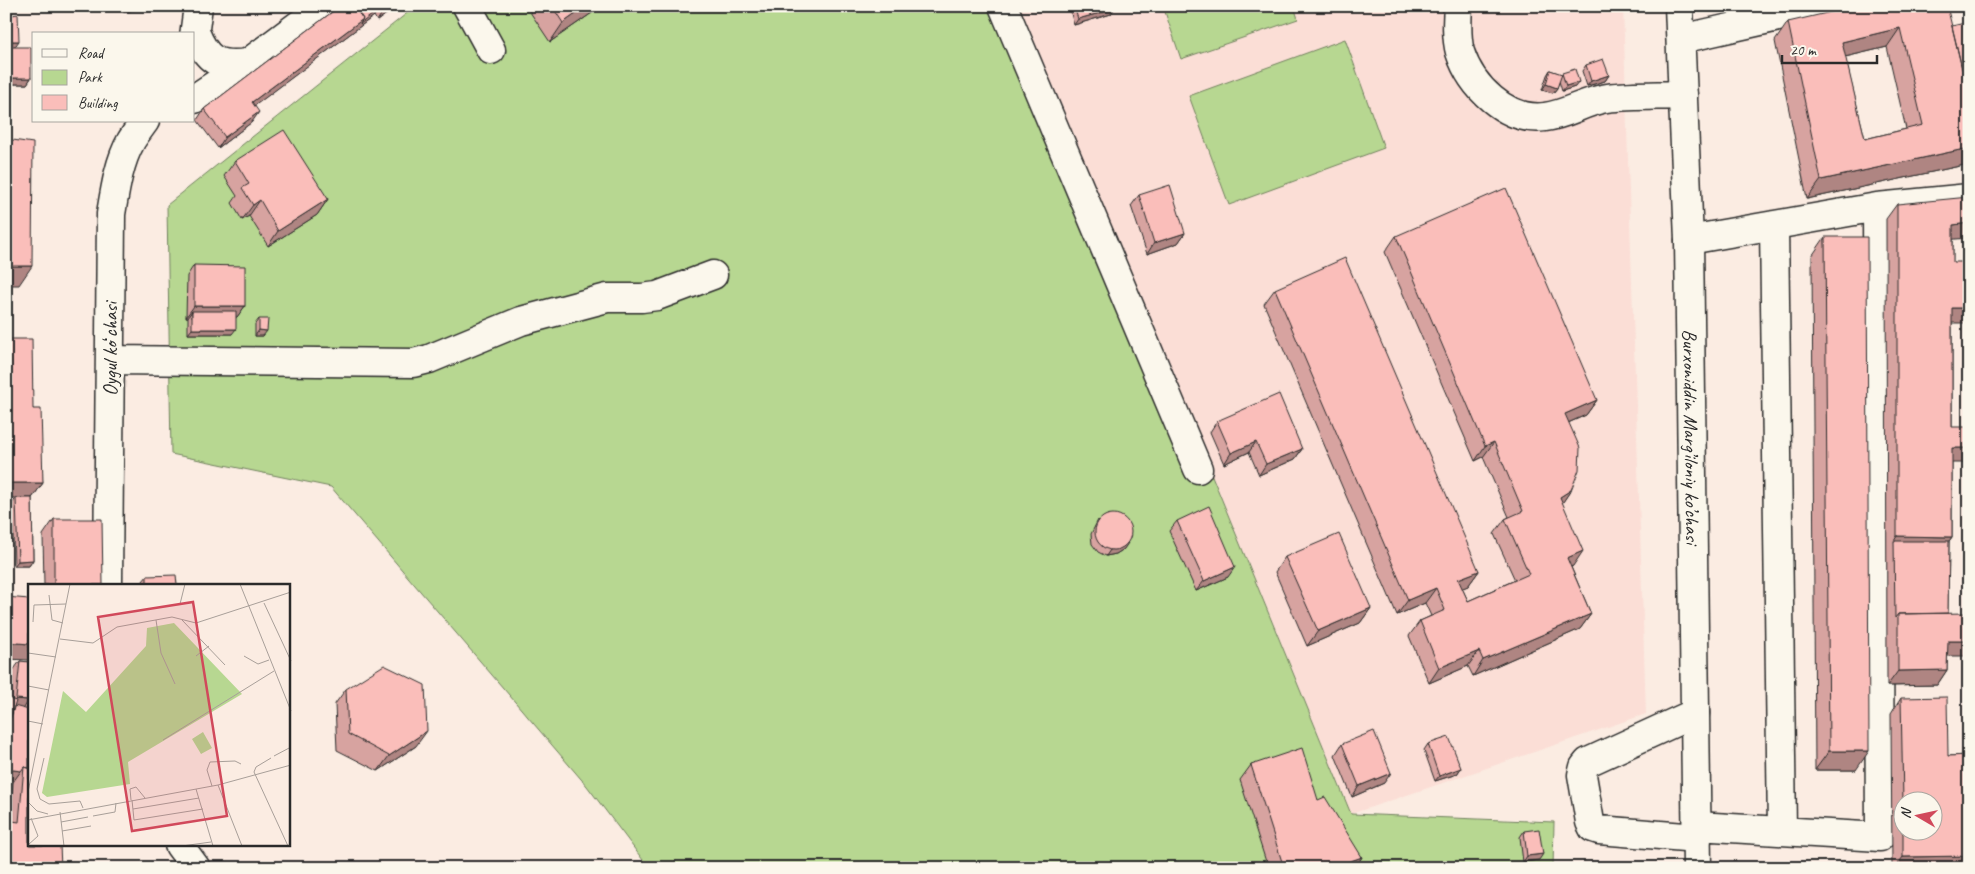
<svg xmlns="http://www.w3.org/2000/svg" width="1975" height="874" viewBox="0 0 1975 874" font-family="Caveat,sans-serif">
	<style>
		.built { fill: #fbded6 }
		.green { fill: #b7d791; stroke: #71815e }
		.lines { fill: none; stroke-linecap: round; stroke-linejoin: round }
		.minor-casing { stroke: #2b2b2b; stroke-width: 31 }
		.major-casing { stroke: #2b2b2b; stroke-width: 31 }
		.minor { stroke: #fbf7ec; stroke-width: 28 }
		.major { stroke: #fbf7ec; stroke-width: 28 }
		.wall { fill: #d7a3a0; stroke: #2b2b2b; fill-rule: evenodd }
		.shaded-wall { fill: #af8582; stroke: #2b2b2b }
		.building { fill: #fabeba; stroke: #2b2b2b; fill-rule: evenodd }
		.labels { text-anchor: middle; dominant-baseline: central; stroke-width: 5; stroke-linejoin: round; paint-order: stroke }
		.street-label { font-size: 20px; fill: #2b2b2b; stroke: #fbf7ec }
		.inset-road { fill: none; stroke: #a89f99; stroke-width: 1 }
		.view { fill: #d1495b; fill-opacity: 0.15; stroke: #d1495b; stroke-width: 2.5 }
		.inset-edge { fill: none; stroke: #2b2b2b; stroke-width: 2.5 }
	</style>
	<rect width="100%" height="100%" fill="#fbece2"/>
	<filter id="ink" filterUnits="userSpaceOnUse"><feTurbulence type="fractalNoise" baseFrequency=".02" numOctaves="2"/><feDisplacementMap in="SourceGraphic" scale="10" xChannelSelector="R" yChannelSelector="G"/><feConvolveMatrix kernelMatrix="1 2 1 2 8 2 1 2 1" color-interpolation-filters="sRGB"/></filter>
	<g filter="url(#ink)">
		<path class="built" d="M1019,6H1623L1646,714L1351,814Z"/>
		<path class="green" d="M416,6H1019L1351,814L1554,822L1553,868H649L587,786L331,487L171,454L167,205Z
			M1163,6H1294L1298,19L1181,59Z
			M1345,39L1384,148L1229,205L1189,96Z"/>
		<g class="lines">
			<defs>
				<path id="minor" d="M467,6L491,50
					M1003,6L1198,469
					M1458,6C1457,21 1456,37 1460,52C1471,86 1506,122 1545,117C1566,115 1585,101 1607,98C1632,95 1658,96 1683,95
					M195,32C207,61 217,67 248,63
					M194,36L198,6
					M1681,39L1827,6
					M194,99L248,63L324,6
					M1774,225L1782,831
					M1689,240L1877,207L1969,198
					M110,360L413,363L429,359L521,321L607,298H642L657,296L713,275
					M108,585L111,214C115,190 119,162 131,141C135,134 141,127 145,121
					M1695,713L1588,762L1584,767L1582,775L1590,822L1593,828L1599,830L1697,838
					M1697,826L1880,837L1877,207
					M179,845L196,868"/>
				<g id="major">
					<path id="s1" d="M1679,6L1689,240L1697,868"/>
				</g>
			</defs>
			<use href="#minor" class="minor-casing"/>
			<use href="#major" class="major-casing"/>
			<use href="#minor" class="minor"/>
			<use href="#major" class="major"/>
		</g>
		<path class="wall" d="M123,6H155L124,12Z
			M340,6H397L377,21L374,16L255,105L252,122L218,148L197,120L204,109Z
			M526,6H602L550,42Z
			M1069,6H1114L1111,14L1074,25Z
			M6,16L15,47L31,78L27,84H6Z
			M1788,22L1952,26L1969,164L1807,199L1775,41ZM1887,47L1906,129L1865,139L1845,57Z
			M1586,65L1609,75L1605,81L1587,86L1582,71Z
			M1550,70L1561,74L1562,73L1575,87L1562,91L1559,81L1557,88L1553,93L1542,90L1547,75Z
			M235,161L328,199L317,215L268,246L249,216L242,220L232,203L237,196L224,176Z
			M1139,195L1185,233L1178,243L1147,254L1131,206Z
			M1897,204L1953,239L1952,323V537L1949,541L1947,670L1937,685L1887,686L1886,219Z
			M1396,236L1597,400L1586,415L1568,423L1571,490L1562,503L1573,566L1571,567L1591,614L1580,629L1473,676L1468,666L1429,683L1409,636L1420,621L1431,616L1425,603L1397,615L1264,304L1275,289L1479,571L1468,586L1462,588L1468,601L1515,580L1494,534L1505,519L1509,517L1483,457L1475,461L1385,252Z
			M1825,237L1856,770H1815L1812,256Z
			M194,265L245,306L237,317H236L232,334H188V317H186L187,276Z
			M259,319L263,336H255V324Z
			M6,339L33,409L43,483L32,498L33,560L29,566H14L12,504L16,498H24H6Z
			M1217,421L1302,449L1295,459L1259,475L1249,452L1224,464L1210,432Z
			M54,519L103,585H44L43,535Z
			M1098,520L1124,549L1116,554L1106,556L1098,552L1092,544L1091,534Z
			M1177,521L1228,577L1196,591L1169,531Z
			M1285,557L1371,608L1360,623L1307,646L1275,572Z
			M147,576L177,585H143V581Z
			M20,661L29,662V845L10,820L13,782L6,781V698L9,699L12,672Z
			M346,689L416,746L378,771L337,750L335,704Z
			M1901,698L1948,756L1969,755V813H1967L1969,868H1892L1891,714ZM1902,802L1932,832H1902Z
			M1342,744L1384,783L1352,797L1335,755Z
			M1428,744L1461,768L1457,774L1435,781L1424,750Z
			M1251,765L1318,800L1362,857L1355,868H1268L1240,780Z
			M1524,831L1539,860L1523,862L1520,837Z"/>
		<path class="shaded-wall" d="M6,6H11L6,13Z
			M128,6H155L124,12Z
			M390,6H397L377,21L384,10Z
			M587,6H602L550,42L563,23Z
			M1114,9L1111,14L1074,25L1078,19Z
			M377,11L374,16L245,113L252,102L363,19Z
			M1900,28L1887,47L1828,61L1842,42Z
			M6,41H19L11,52L10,47L6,52Z
			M1969,68V80L1962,82L1959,70Z
			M1609,75L1605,81L1587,86L1591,81Z
			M10,78H31L27,84H6Z
			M1579,82L1575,87L1562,91L1566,86Z
			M1546,84L1557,88L1553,93L1542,90Z
			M259,112L252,122L218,148L225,137Z
			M1969,148V164L1807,199L1821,180Z
			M328,199L317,215L268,246L278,231Z
			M260,200L249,216L242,220L253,205Z
			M1969,223V238L1943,240L1953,225Z
			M1185,233L1178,243L1147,254L1154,243Z
			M6,266H32L19,285H6Z
			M194,306H245L237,317H192V311L188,317H186Z
			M1952,308H1969V323H1941Z
			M192,329H236L232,334H188Z
			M259,330L267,331L263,336H255Z
			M1597,400L1586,415L1554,429L1565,414Z
			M1256,442L1249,452L1224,464L1231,453Z
			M1494,442L1483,457L1475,461L1485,446Z
			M1952,448H1969V463H1941Z
			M1302,449L1295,459L1259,475L1266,464Z
			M6,483H43L32,498H6Z
			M1571,490L1561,505L1560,497Z
			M1897,536L1952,537L1941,552L1894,541Z
			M1128,543L1124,549L1116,554L1106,556L1110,550Z
			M1583,551L1573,566L1556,573L1567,558Z
			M33,560L29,566H14L18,561Z
			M1235,567L1228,577L1196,591L1204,581Z
			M1479,571L1468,586L1448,594L1458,579Z
			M1436,588L1425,603L1397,615L1408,600Z
			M1371,608L1360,623L1307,646L1318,631Z
			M1591,614L1580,629L1473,676L1483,660Z
			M1948,641H1969V656H1937Z
			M6,642L29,644V660L6,659Z
			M1479,651L1468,666L1429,683L1439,668Z
			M1947,670L1937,685L1887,686L1898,671Z
			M16,699L29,700L22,711L8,709Z
			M427,731L416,746L378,771L389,756Z
			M1829,751H1869L1856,770H1815Z
			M1461,768L1457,774L1435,781L1439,776Z
			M6,769L21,771L13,782L6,781Z
			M1391,773L1384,783L1352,797L1359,786Z
			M1966,798H1969V813H1956Z
			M1543,854L1539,860L1523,862L1527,856Z
			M1969,856V868H1895L1903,857Z
			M1362,857L1355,868H1331Z"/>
		<path class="building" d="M340,6H354L363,19L252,102L259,112L225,137L204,109Z
			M354,6H374L377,11L360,24L363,19Z
			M381,6H390L384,10Z
			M552,6H587L563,23Z
			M1074,6H1114V9L1078,19Z
			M1857,6H1947L1969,97V148L1821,180L1788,22ZM1900,28L1923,125L1865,139L1842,42Z
			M18,14L19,41H6V16Z
			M1969,22V68L1962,69L1952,26Z
			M10,47H31V78H10Z
			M1603,59L1609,75L1591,81L1586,65Z
			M1575,69L1579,82L1566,86L1562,73Z
			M1550,70L1562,74L1557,88L1546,84Z
			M1969,76V97L1964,78Z
			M284,130L328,199L278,231L260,200L253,205L242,188L249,184L235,161Z
			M6,139L33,143L32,266H6Z
			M1170,185L1185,233L1154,243L1139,195Z
			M1506,188L1597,400L1565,414L1580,448L1579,470L1571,490L1560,497L1583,551L1567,558L1591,614L1483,660L1479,651L1439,668L1420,621L1445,610L1436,588L1408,600L1275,289L1345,258L1479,571L1458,579L1468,601L1529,574L1505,519L1523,511L1494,442L1485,446L1396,236Z
			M1969,197V223L1953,225V262H1969V308H1952V427H1969V448H1952V537L1897,536V204Z
			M1825,237H1867L1869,751H1829Z
			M194,265L245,266V306H194Z
			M192,311H236V329H192Z
			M259,319H268L267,331L259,330Z
			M6,339H32L33,409H41L43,483H6Z
			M1279,394L1302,449L1266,464L1256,442L1231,453L1217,421Z
			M16,498H32L33,560L18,561Z
			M1209,506L1235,567L1204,581L1177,521Z
			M1095 532a18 18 0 1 1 36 0a18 18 0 1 1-36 0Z
			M54,519H102L103,585H54Z
			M1339,534L1371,608L1318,631L1285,557Z
			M1894,541H1949L1948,613L1898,614L1895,618Z
			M176,575L177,585H147V576Z
			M6,597L29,599V644L6,642Z
			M1969,613V641H1948L1947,670L1898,671V614Z
			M20,661L29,662V700L16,699Z
			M384,665L425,685L427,731L389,756L348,734L346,689Z
			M1947,697L1948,756L1969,755V798H1966L1967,824H1969V856L1903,857V832H1932V802H1903L1901,698Z
			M6,698L16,701L6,733Z
			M14,706L29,710V768L24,767L21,771L6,769V733Z
			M1374,731L1391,773L1359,786L1342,744Z
			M1449,737L1461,768L1439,776L1428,744Z
			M1302,748L1318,800L1325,797L1362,857L1331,868H1284L1251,765Z
			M24,767L29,768V845H60L61,868H6V820L19,822Z
			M1539,829L1543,854L1527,856L1524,831Z"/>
	</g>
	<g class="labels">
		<g class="street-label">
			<text transform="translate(110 349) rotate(-90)">Oygul koʻchasi</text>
			<text stroke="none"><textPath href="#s1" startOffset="431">Burxoniddin Marg’iloniy ko’chasi</textPath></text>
		</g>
	</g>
	<g transform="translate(28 584)">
		<rect width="262" height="262" fill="#fbece2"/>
		<path d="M146,39L214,110L100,178L102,200L19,213L14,209L35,107L58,128L118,62L119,44ZM175,148L184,164L173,170L164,155Z" fill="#b7d791"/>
		<path class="inset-road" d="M212,0L263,127M21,11L24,36L35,39M236,19L263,77M152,20L157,0M128,36L133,69L147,100M154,36L197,81M5,38L6,21L38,20M32,55L65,59L89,43L144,33L168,39L263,8M0,69L28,73M168,72L181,62M216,72L230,80L241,76M0,102L21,106M0,137L15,140M135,156L246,87M246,172L263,163M16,174L9,205L12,215L21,220L52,217L55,224M243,174L228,183L226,188L260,262L263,261M190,201L214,262M184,202L179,186L182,178L207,177L213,180M168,205L185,262M0,208L42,0M103,216L102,205L108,203L117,214M104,216L106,236L175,225M0,218L9,227L20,230M105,225L171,214M32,228L36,262M65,232L87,228L88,219M0,236L190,201L263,181M33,238L60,233M34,247L63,242M0,261L10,252L3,234M154,262L183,258"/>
		<path class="view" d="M165,18L199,232L104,247L70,33Z"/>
		<rect width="262" height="262" class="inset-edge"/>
	</g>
	<rect width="1975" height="874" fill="none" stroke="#fbf7ec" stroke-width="25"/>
	<rect x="12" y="12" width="1950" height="849" fill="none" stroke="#2b2b2b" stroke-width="2" filter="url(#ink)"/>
	<rect x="32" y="32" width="162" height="90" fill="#fbf7ec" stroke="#a8a59f"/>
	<rect x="42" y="49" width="25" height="8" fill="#fbf7ec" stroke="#a8a59f"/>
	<text x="78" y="58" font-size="15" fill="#2b2b2b">Road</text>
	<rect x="42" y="70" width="25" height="15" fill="#b7d791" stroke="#a8a59f"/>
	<text x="78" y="82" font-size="15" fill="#2b2b2b">Park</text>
	<rect x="42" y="95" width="25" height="15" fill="#fabeba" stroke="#a8a59f"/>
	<text x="78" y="108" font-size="15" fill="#2b2b2b">Building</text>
	<g transform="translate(1918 816) rotate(279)"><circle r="24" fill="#fbf7ec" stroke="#a8a59f"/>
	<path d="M0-4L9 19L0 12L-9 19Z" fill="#d1495b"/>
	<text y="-8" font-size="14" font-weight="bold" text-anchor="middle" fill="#2b2b2b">N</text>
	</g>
	<path d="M1782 55v8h95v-8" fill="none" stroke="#2b2b2b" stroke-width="2.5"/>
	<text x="1790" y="55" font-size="15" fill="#2b2b2b" stroke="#fbf7ec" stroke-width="4" paint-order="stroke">20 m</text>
</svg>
